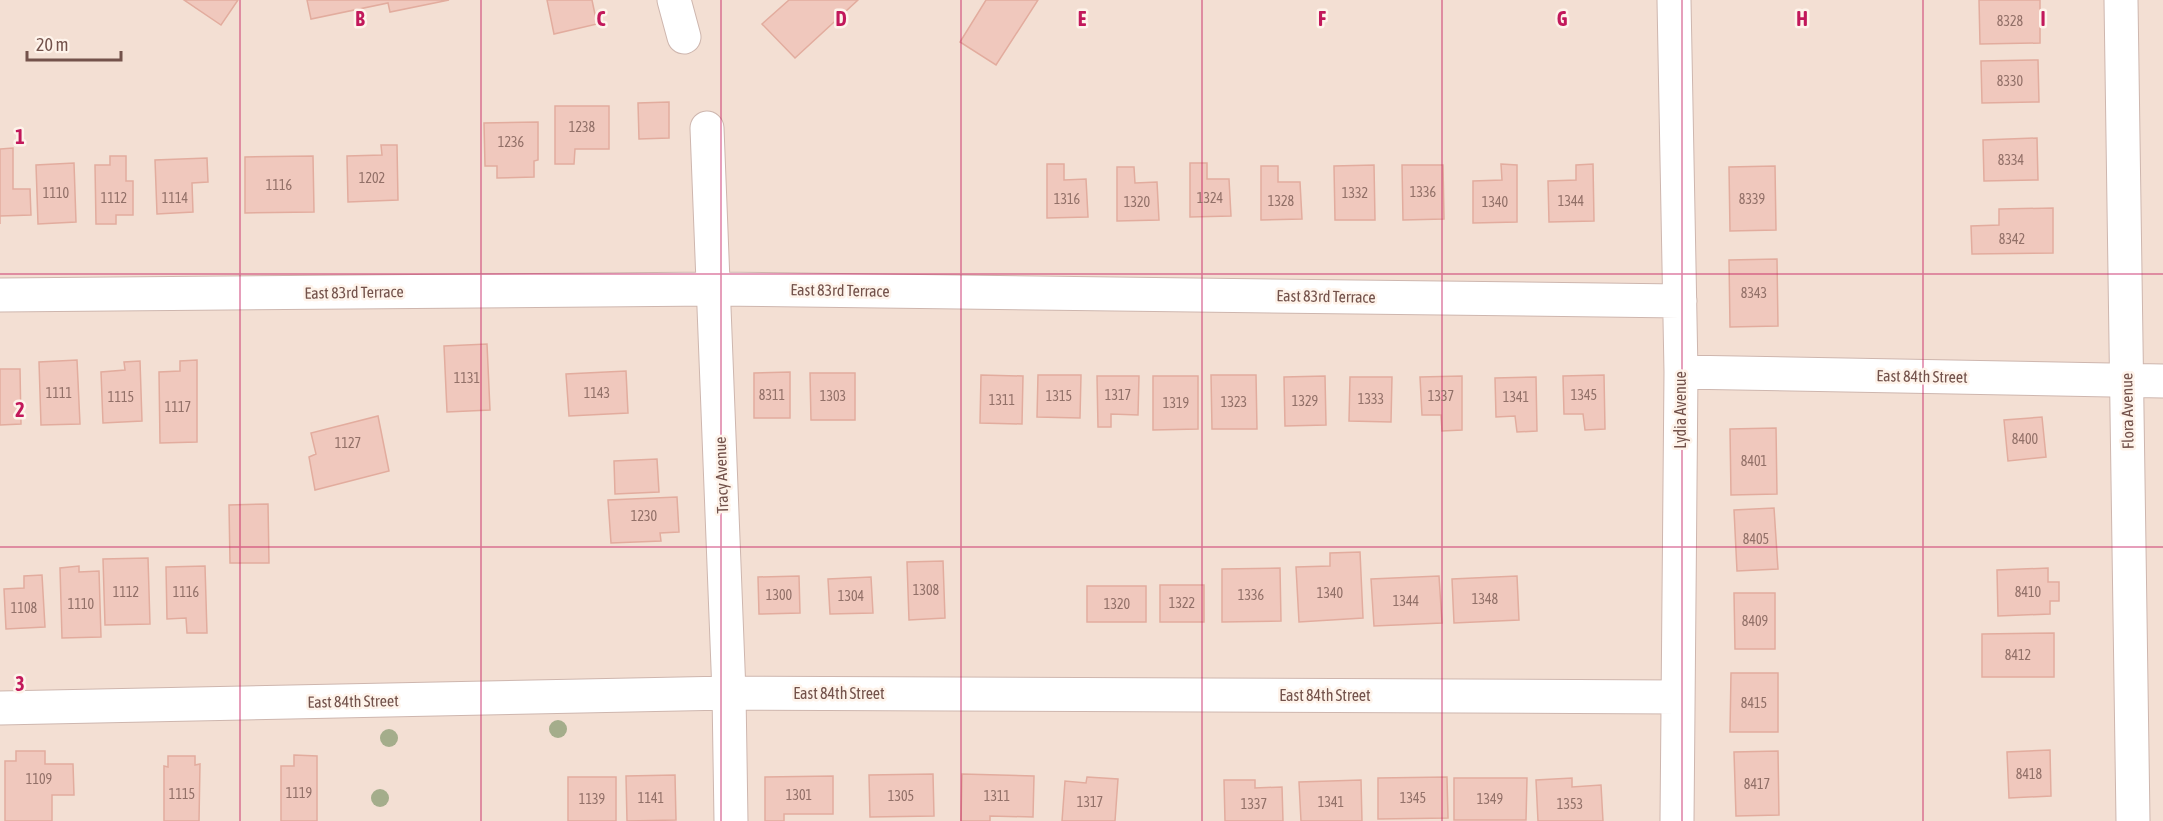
<svg xmlns="http://www.w3.org/2000/svg" width="2163" height="821" viewBox="0 0 2163 821" font-family="'Asap Condensed',sans-serif">
	<style>
		.residential { fill: #f3dfd3 }
		.building { fill: #f0c8bd; stroke: #e2ac9e; stroke-width: 1.5 }
		.lines { fill: none; stroke-linecap: round; stroke-linejoin: round }
		.minor-casing { stroke: #ceb6ae; stroke-width: 35 }
		.minor { stroke: #fff; stroke-width: 33 }
		.tree { fill: #a4ad8b }
		.grid { fill: none; stroke: #c2185b; stroke-width: 1.5; stroke-opacity: 0.55 }
		.labels { text-anchor: middle; dominant-baseline: central; stroke-width: 5; stroke-linejoin: round; paint-order: stroke }
		.number-label { font-size: 14px; fill: #927068 }
		.street-label { font-size: 16px; fill: #73524b; stroke: #fef3ea }
		.grid-label { font-size: 20px; text-anchor: middle; font-weight: bold; fill: #c2185b; stroke: #fef3ea; stroke-width: 5; stroke-linejoin: round; paint-order: stroke }
	</style>
	<rect width="100%" height="100%" fill="#fbeee4"/>
	<path class="residential" d="M0,0H2163V821H0Z"/>
	<path class="building" d="M184,0H238L221,25Z
		M307,0H449L390,12L388,3L311,19Z
		M547,0H592L597,24L554,34Z
		M789,0H858L795,58L762,24Z
		M986,0H1038L996,65L960,42Z
		M1979,0H2040V43L1980,44Z
		M2038,60L2039,102L1982,103L1981,61Z
		M669,102V138L639,139L638,103Z
		M555,106H609V149H575L574,164H555Z
		M538,122V160L534,161V177L497,178V166H485L484,123Z
		M2037,138L2038,180L1984,181L1983,140Z
		M381,145H397L398,200L348,202L347,156L382,155Z
		M13,148V189H30L31,215L0,216V224V149Z
		M110,156H126V181H133V215H116V224H96L95,165H110Z
		M313,156L314,212L245,213V157Z
		M207,158L208,182L192,183L193,212L157,214L155,160Z
		M74,163L76,222L38,224L36,165Z
		M1190,163H1207V179H1229L1231,216L1190,217Z
		M1047,164H1064V180L1086,179L1088,217L1047,218Z
		M1501,164L1517,165V222L1473,223V181L1502,180Z
		M1593,164L1594,221L1549,222L1548,181L1576,180V165Z
		M1374,165L1375,220H1335L1334,166Z
		M1402,165H1443L1444,219L1403,220Z
		M1261,166H1278V182H1300L1302,219L1261,220Z
		M1775,166L1776,230L1730,231L1729,167Z
		M1117,167H1134L1135,183L1157,182L1159,220L1117,221Z
		M2053,208V253L1972,254L1971,226L1999,225V209Z
		M1777,259L1778,326L1730,327L1729,260Z
		M487,344L490,410L447,412L444,346Z
		M77,360L80,424L41,425L39,362Z
		M197,360V442L160,443L159,372L180,371V361Z
		M140,361L142,421L103,423L101,372L125,370L124,362Z
		M0,369H20L21,424L0,425Z
		M626,371L628,413L569,416L566,374Z
		M790,372V418H754V373Z
		M810,373H855V420H811Z
		M981,375L1023,376L1022,424L980,423Z
		M1038,375H1081L1080,418L1037,417Z
		M1211,375H1256L1257,429H1212Z
		M1604,375L1605,429L1585,430L1583,414H1564L1563,376Z
		M1097,376H1139L1138,415L1111,414V427H1098Z
		M1153,376H1198V429L1153,430Z
		M1325,376L1326,425L1285,426L1284,377Z
		M1462,376V430L1442,431L1441,415H1422L1420,377Z
		M1350,377H1392L1391,422L1349,421Z
		M1536,377L1537,431L1517,432L1515,416L1496,417L1495,378Z
		M378,416L389,471L315,490L309,457L316,454L311,433Z
		M2042,417L2046,457L2008,461L2004,420Z
		M1776,428L1777,494L1731,495L1730,429Z
		M657,459L659,492L615,494L614,461Z
		M677,497L679,532L660,533L661,541L611,543L608,500Z
		M268,504L269,563H230L229,505Z
		M1774,508L1778,569L1737,571L1734,510Z
		M1360,552L1363,618L1299,622L1296,567L1330,566V553Z
		M148,558L150,624L105,625L103,559Z
		M943,561L945,618L909,620L907,562Z
		M79,566V572L99,571L101,637L62,638L60,568Z
		M205,566L207,633H187L186,618L167,619L166,567Z
		M1280,568L1281,621L1222,622V569Z
		M2048,568V582H2059V601H2050V614L1998,616L1997,570Z
		M42,575L45,627L6,629L4,589L24,588V576Z
		M799,576L800,613L759,614L758,577Z
		M1439,576L1442,623L1374,626L1371,579Z
		M1517,576L1519,620L1454,623L1452,579Z
		M871,577L873,613L830,614L828,579Z
		M1160,585H1204V622H1160Z
		M1087,586H1146V622H1087Z
		M1734,593H1775V649H1735Z
		M2054,633V677H1982V634Z
		M1731,673H1778V732H1730Z
		M2050,750L2051,796L2009,798L2007,752Z
		M16,751H45V764H73L74,795H52V821H5V761H16Z
		M1778,751L1779,815L1736,816L1734,752Z
		M294,755L317,756V821H281V766H294Z
		M168,756H195V765L200,764L199,821H164V766L168,767Z
		M933,774L934,816L870,817L869,775Z
		M962,774L1034,776L1033,817L990,816V821H961Z
		M675,775L676,820L627,821L626,776Z
		M833,776V814H784V821H765V777Z
		M568,777H616V821H568Z
		M1087,777L1118,779L1115,821H1062L1065,781L1086,783Z
		M1447,777L1448,818L1378,819V778Z
		M1454,778H1527L1526,820H1454Z
		M1572,778V787L1601,785L1603,821H1538L1536,780Z
		M1224,780H1255V788L1282,787L1283,821H1225Z
		M1361,780L1362,821H1301L1299,782Z"/>
	<g class="lines">
		<defs>
			<path id="minor" d="M674,0L684,37
				M1674,0L1681,372L1677,821
				M2121,0L2133,821
				M707,128L729,693L731,821
				M0,295L714,289L1680,301
				M1681,372L2163,381
				M0,708L729,693L1678,697"/>
		</defs>
		<use href="#minor" class="minor-casing"/>
		<use href="#minor" class="minor"/>
	</g>
	<g class="tree">
		<circle cx="558" cy="729" r="9"/>
		<circle cx="389" cy="738" r="9"/>
		<circle cx="380" cy="798" r="9"/>
	</g>
	<path class="grid" d="M240,0V821M481,0V821M721,0V821M961,0V821M1202,0V821M1442,0V821M1682,0V821M1923,0V821M0,274H2163M0,547H2163"/>
	<g class="labels">
		<g class="number-label">
			<text x="2010" y="21">8328</text>
			<text x="2010" y="81">8330</text>
			<text x="582" y="127">1238</text>
			<text x="511" y="142">1236</text>
			<text x="2011" y="160">8334</text>
			<text x="372" y="178">1202</text>
			<text x="279" y="185">1116</text>
			<text x="1423" y="192">1336</text>
			<text x="56" y="193">1110</text>
			<text x="1355" y="193">1332</text>
			<text x="114" y="198">1112</text>
			<text x="175" y="198">1114</text>
			<text x="1210" y="198">1324</text>
			<text x="1067" y="199">1316</text>
			<text x="1752" y="199">8339</text>
			<text x="1281" y="201">1328</text>
			<text x="1571" y="201">1344</text>
			<text x="1137" y="202">1320</text>
			<text x="1495" y="202">1340</text>
			<text x="2012" y="239">8342</text>
			<text x="1754" y="293">8343</text>
			<text x="467" y="378">1131</text>
			<text x="59" y="393">1111</text>
			<text x="597" y="393">1143</text>
			<text x="772" y="395">8311</text>
			<text x="1118" y="395">1317</text>
			<text x="1584" y="395">1345</text>
			<text x="833" y="396">1303</text>
			<text x="1059" y="396">1315</text>
			<text x="1441" y="396">1337</text>
			<text x="121" y="397">1115</text>
			<text x="1516" y="397">1341</text>
			<text x="1371" y="399">1333</text>
			<text x="1002" y="400">1311</text>
			<text x="1305" y="401">1329</text>
			<text x="1234" y="402">1323</text>
			<text x="1176" y="403">1319</text>
			<text x="178" y="407">1117</text>
			<text x="2025" y="439">8400</text>
			<text x="348" y="443">1127</text>
			<text x="1754" y="461">8401</text>
			<text x="644" y="516">1230</text>
			<text x="1756" y="539">8405</text>
			<text x="926" y="590">1308</text>
			<text x="126" y="592">1112</text>
			<text x="186" y="592">1116</text>
			<text x="2028" y="592">8410</text>
			<text x="1330" y="593">1340</text>
			<text x="779" y="595">1300</text>
			<text x="1251" y="595">1336</text>
			<text x="851" y="596">1304</text>
			<text x="1485" y="599">1348</text>
			<text x="1406" y="601">1344</text>
			<text x="1182" y="603">1322</text>
			<text x="81" y="604">1110</text>
			<text x="1117" y="604">1320</text>
			<text x="24" y="608">1108</text>
			<text x="1755" y="621">8409</text>
			<text x="2018" y="655">8412</text>
			<text x="1754" y="703">8415</text>
			<text x="2029" y="774">8418</text>
			<text x="39" y="779">1109</text>
			<text x="1757" y="784">8417</text>
			<text x="299" y="793">1119</text>
			<text x="182" y="794">1115</text>
			<text x="799" y="795">1301</text>
			<text x="901" y="796">1305</text>
			<text x="997" y="796">1311</text>
			<text x="651" y="798">1141</text>
			<text x="1413" y="798">1345</text>
			<text x="592" y="799">1139</text>
			<text x="1490" y="799">1349</text>
			<text x="1090" y="802">1317</text>
			<text x="1331" y="802">1341</text>
			<text x="1254" y="804">1337</text>
			<text x="1570" y="804">1353</text>
		</g>
		<g class="street-label">
			<text transform="translate(840 290) rotate(1)">East 83rd Terrace</text>
			<text transform="translate(354 292) rotate(-1)">East 83rd Terrace</text>
			<text transform="translate(1326 296) rotate(1)">East 83rd Terrace</text>
			<text transform="translate(1922 376) rotate(1)">East 84th Street</text>
			<text transform="translate(1680 410) rotate(-90)">Lydia Avenue</text>
			<text transform="translate(2127 411) rotate(-91)">Flora Avenue</text>
			<text transform="translate(721 475) rotate(-92)">Tracy Avenue</text>
			<text x="839" y="693">East 84th Street</text>
			<text x="1325" y="695">East 84th Street</text>
			<text transform="translate(353 701) rotate(-1)">East 84th Street</text>
		</g>
	</g>
	<g class="grid-label">
		<text x="360" y="26">B</text>
		<text x="601" y="26">C</text>
		<text x="841" y="26">D</text>
		<text x="1082" y="26">E</text>
		<text x="1322" y="26">F</text>
		<text x="1562" y="26">G</text>
		<text x="1802" y="26">H</text>
		<text x="2043" y="26">I</text>
		<text x="20" y="144">1</text>
		<text x="20" y="417">2</text>
		<text x="20" y="691">3</text>
	</g>
	<path d="M27 51v9h94v-9" fill="none" stroke="#73524b" stroke-width="3"/>
	<text x="36" y="51" font-size="18" fill="#73524b" stroke="#fef3ea" stroke-width="4.5" paint-order="stroke">20 m</text>
</svg>
